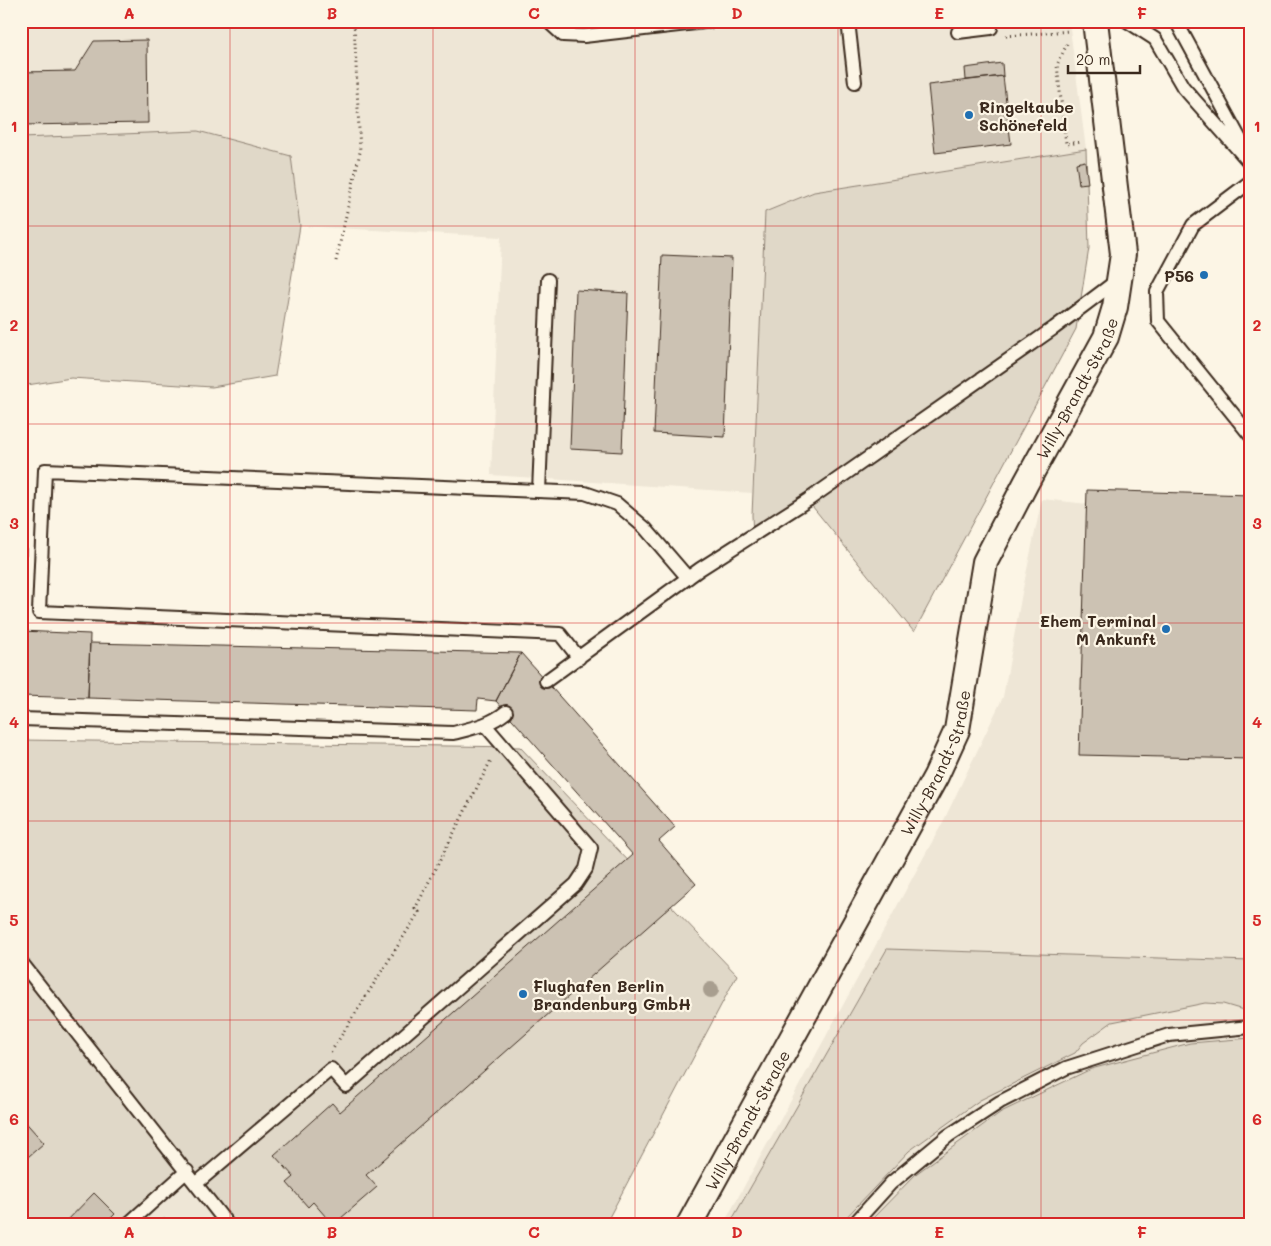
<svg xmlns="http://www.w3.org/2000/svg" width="1271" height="1246" viewBox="0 0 1271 1246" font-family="Mali,sans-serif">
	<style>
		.built { fill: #eee6d6 }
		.green { fill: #e0d8c8; stroke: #8e8173 }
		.building { fill: #ccc2b3; stroke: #3b2a1e }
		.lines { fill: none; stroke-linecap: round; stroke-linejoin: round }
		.service-casing { stroke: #3b2a1e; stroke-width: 16 }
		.minor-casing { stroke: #3b2a1e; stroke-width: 28 }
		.path { stroke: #3b2a1e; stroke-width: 3; stroke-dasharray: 1 4; stroke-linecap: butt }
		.service { stroke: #fcf5e5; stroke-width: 12 }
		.minor { stroke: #fcf5e5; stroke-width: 24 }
		.tree { fill: #a89e8f }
		.grid { fill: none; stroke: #d62828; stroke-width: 1; stroke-opacity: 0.55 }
		.poi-dot { fill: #1f6fb2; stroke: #fcf5e5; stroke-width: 2 }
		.labels { text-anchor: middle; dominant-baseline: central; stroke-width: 4.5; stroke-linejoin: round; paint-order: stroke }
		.poi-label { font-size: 16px; font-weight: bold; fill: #3b2a1e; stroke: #fcf5e5; text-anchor: start }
		.street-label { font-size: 16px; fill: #3b2a1e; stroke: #fcf5e5 }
		.neatline { fill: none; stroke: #d62828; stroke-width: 2 }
		.grid-label { font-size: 16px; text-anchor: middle; font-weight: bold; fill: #d62828 }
	</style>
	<rect width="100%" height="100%" fill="#fcf5e5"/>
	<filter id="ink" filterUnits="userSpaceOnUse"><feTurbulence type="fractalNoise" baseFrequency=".02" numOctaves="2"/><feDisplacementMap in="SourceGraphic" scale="10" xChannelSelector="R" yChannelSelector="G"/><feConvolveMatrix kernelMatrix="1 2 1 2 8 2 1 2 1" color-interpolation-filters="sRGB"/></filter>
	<g filter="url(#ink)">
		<path class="built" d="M21,21H1069L1086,149L814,192L765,212L752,493L491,475L501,237L300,226L291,156L21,138Z
			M1042,499L1087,504L1079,754L1250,759V1225H723L944,820L1003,697L1022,593Z
			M186,1178L223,1225H137Z"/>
		<path class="green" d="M198,131L291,156L300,226L275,376L212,387L71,378L21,386V138Z
			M1086,149L1089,248L1076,329L914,632L808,501L753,536L752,515L765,212L814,192Z
			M21,740L520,747L737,975L605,1225H233L186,1179L137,1225H21Z
			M887,949L1250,961V1012L1223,1004L1205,1003L1112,1022L1083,1043L1075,1053L980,1100L909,1151L839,1225H729Z
			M1250,1038V1225H866L917,1173L1001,1112L1091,1069L1190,1043Z"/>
		<path class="building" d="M147,40L148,123L21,125V72L75,71L94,41Z
			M1002,63L1003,76L966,80L965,68Z
			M1003,76L1011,144L935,153L928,85Z
			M1085,161L1088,183L1079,184L1076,163Z
			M662,255L732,258L725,437L654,433Z
			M576,290L628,293L622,452L570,449Z
			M1087,490L1250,495V759L1079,755Z
			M21,513L27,514L26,555H21Z
			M21,631L90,634L88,698L21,696Z
			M90,643L521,653L496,701L478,699L477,710L88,698Z
			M521,653L675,827L659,841L696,884L366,1175L377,1187L333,1225L313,1202L308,1207L287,1183L294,1177L274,1155L332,1103L340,1112L633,855L496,701Z
			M21,1117L44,1143L21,1163Z
			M94,1193L115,1214L104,1225H63Z
			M165,1218L171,1225H157Z"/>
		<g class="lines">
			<defs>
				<path id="service" d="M550,21L551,24L563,35L584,36L713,21
					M848,21L855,82
					M1127,21L1155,39L1183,87L1250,163
					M1176,21L1246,150
					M958,32L991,28L990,21
					M1250,182L1193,225L1157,292L1158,321L1250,435
					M539,491L548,280
					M579,658L560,634L39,612L45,470L585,493L617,504L645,528L688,578
					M546,681L700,569L808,500L1054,328L1119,279
					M21,719L453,733C473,728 490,725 506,712
					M21,962L228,1225
					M197,1183L331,1069L346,1086L576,884L586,869L591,848L485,725
					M127,1225L187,1171
					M853,1225L891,1183L948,1136L1000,1102L1066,1068L1169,1035L1250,1027"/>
				<g id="minor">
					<path id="s1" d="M689,1225L936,776L957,730L985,562L1026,483L1106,337L1115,307L1123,254L1095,21"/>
				</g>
			</defs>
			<use href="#service" class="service-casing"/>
			<use href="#minor" class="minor-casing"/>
			<path class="path" d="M1006,36L1070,31
				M1067,44L1057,65L1066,144L1083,142
				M336,261L360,152L354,21
				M331,1052L419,912L415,909L491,760"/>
			<use href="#service" class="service"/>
			<use href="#minor" class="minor"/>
		</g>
		<circle class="tree" cx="711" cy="990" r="8"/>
	</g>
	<path class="grid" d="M230,21V1225M433,21V1225M635,21V1225M838,21V1225M1041,21V1225M21,226H1250M21,424H1250M21,623H1250M21,821H1250M21,1020H1250"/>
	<g class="poi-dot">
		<circle cx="969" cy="115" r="5"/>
		<circle cx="1204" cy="275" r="5"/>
		<circle cx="1166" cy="629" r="5"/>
		<circle cx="523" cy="994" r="5"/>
	</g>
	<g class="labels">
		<g class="poi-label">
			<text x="979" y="106">Ringeltaube<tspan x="979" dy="18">Schönefeld</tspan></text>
			<text x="1194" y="275" text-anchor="end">P56</text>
			<text x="1156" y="620" text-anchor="end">Ehem Terminal<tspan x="1156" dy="18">M Ankunft</tspan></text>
			<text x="533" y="985">Flughafen Berlin<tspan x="533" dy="18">Brandenburg GmbH</tspan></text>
		</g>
		<g class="street-label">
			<text stroke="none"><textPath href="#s1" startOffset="930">Willy-Brandt-Straße</textPath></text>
			<text stroke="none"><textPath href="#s1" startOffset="525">Willy-Brandt-Straße</textPath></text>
			<text stroke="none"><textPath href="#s1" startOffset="120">Willy-Brandt-Straße</textPath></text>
		</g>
	</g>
	<rect width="1271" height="1246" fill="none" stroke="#fcf5e5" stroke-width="55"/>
	<path d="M1068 65v8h72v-8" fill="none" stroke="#3b2a1e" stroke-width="2.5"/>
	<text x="1076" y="65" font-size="15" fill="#3b2a1e" stroke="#fcf5e5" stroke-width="4" paint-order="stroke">20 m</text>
	<rect x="28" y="28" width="1216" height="1190" class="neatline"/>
	<g class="grid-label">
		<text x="129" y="19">A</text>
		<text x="332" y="19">B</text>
		<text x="534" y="19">C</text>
		<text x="737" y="19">D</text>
		<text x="939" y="19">E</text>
		<text x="1142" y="19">F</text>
		<text x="14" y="132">1</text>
		<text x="1257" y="132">1</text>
		<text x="14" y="331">2</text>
		<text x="1257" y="331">2</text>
		<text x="14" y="529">3</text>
		<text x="1257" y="529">3</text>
		<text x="14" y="728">4</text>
		<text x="1257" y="728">4</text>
		<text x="14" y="926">5</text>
		<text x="1257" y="926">5</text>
		<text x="14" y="1125">6</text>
		<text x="1257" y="1125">6</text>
		<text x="129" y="1238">A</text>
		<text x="332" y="1238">B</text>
		<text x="534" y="1238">C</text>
		<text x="737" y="1238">D</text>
		<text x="939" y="1238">E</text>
		<text x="1142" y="1238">F</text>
	</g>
</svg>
